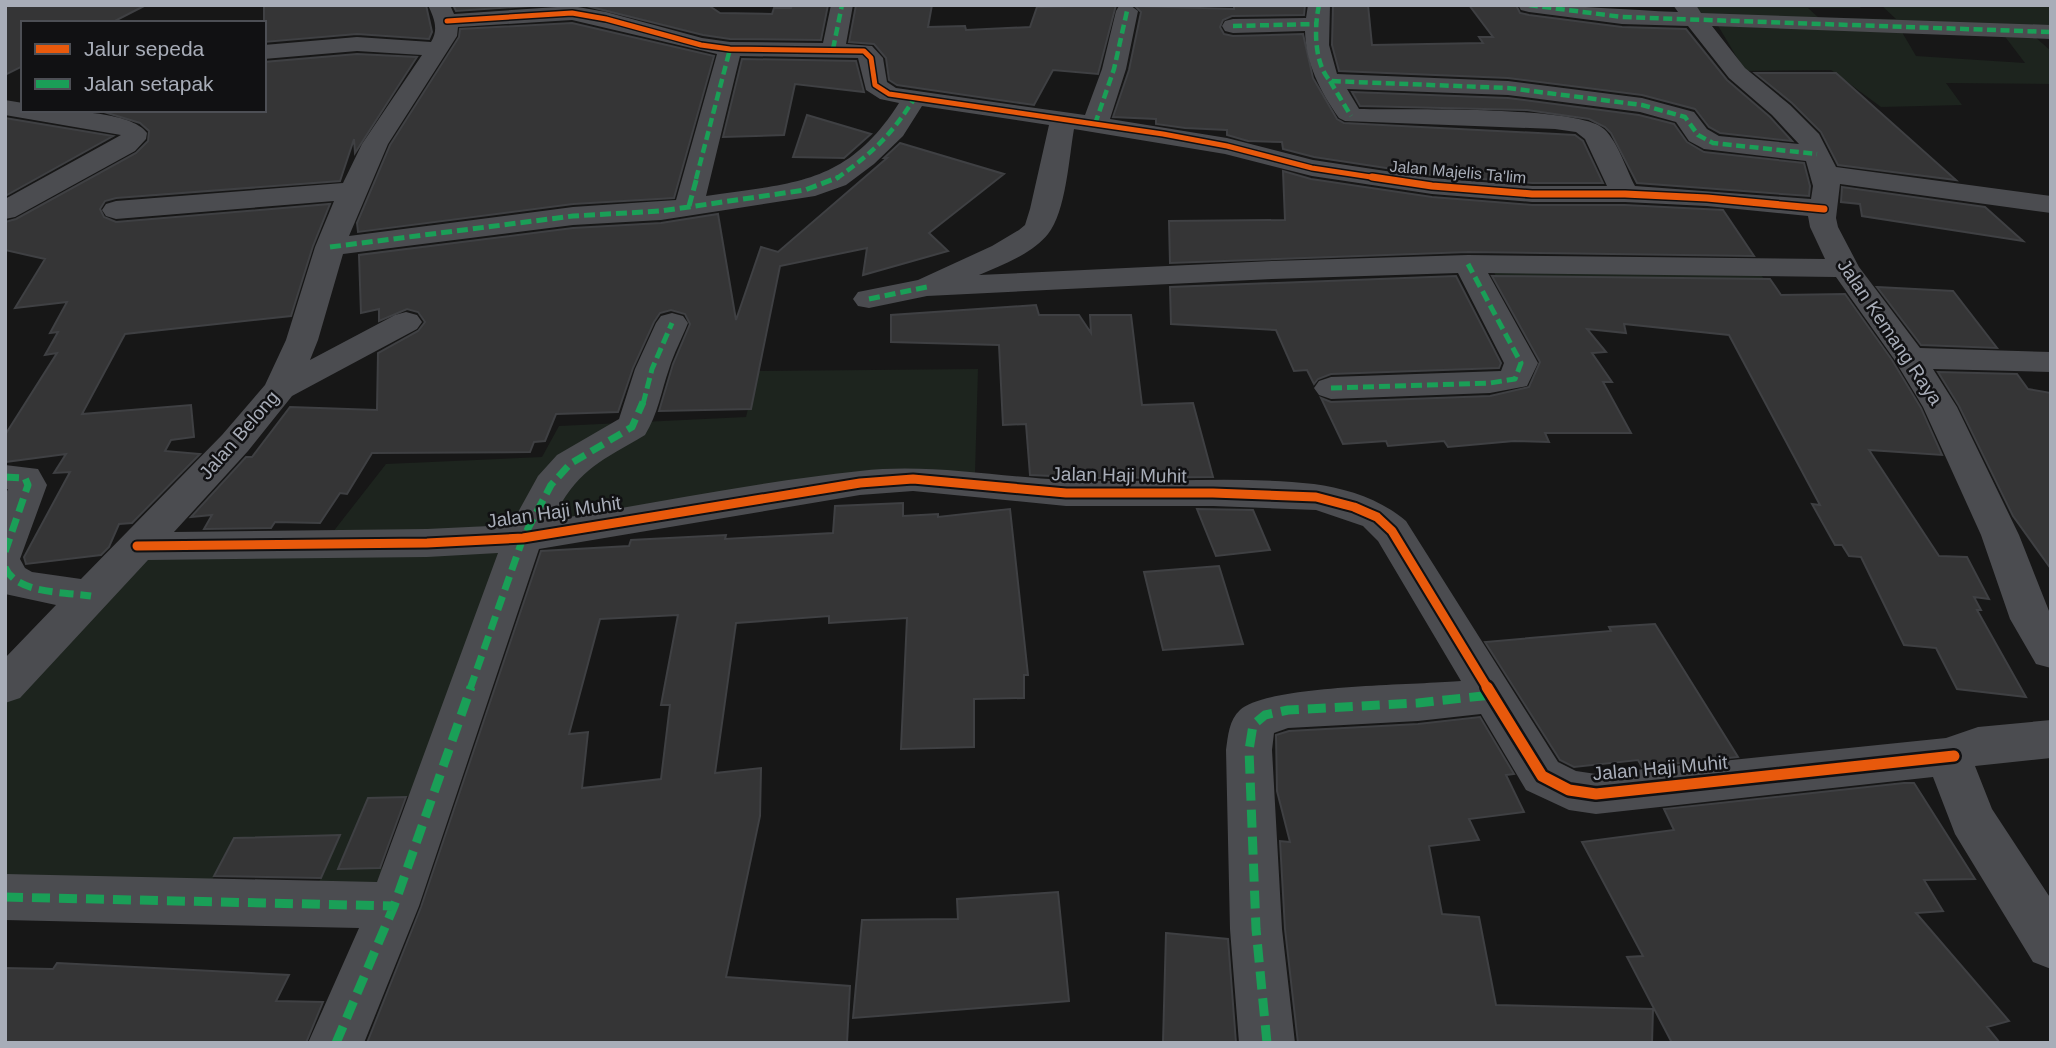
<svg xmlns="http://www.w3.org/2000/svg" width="2056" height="1048" viewBox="0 0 2056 1048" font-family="Helvetica,sans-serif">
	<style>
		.green { fill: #1d241e; fill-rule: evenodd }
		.building { fill: #353536; stroke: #3f4043; stroke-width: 2; fill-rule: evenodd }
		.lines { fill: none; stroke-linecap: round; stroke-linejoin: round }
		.minor { fill: #4b4c50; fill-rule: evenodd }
		.quiet-far3 { stroke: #1a9f57; stroke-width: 4.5; stroke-dasharray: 9 4.5; stroke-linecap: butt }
		.quiet-far2 { stroke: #1a9f57; stroke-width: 5; stroke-dasharray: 11 5; stroke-linecap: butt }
		.quiet-far1 { stroke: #1a9f57; stroke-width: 7; stroke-dasharray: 14 7; stroke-linecap: butt }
		.quiet { stroke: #1a9f57; stroke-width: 9; stroke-dasharray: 18 9; stroke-linecap: butt }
		.cycleway-far3-casing { stroke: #111113; stroke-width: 8 }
		.cycleway-far2-casing { stroke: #111113; stroke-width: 10 }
		.cycleway-far1-casing { stroke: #111113; stroke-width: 13 }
		.cycleway-casing { stroke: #111113; stroke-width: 16 }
		.cycleway-far3 { stroke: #e8590c; stroke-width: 5 }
		.cycleway-far2 { stroke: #e8590c; stroke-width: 7 }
		.cycleway-far1 { stroke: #e8590c; stroke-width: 9 }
		.cycleway { stroke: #e8590c; stroke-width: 11 }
		.labels { text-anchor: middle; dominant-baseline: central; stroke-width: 5; stroke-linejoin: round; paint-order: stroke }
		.far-street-label { font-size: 16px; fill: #a8adb8; stroke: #111113 }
		.street-label { font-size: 19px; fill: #a8adb8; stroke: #111113 }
	</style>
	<rect width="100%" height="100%" fill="#171717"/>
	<path class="green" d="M1684,5H1858L1861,8H1808L1819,18L1896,19L1881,5H2051V32L1695,20Z
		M1717,24L1899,27L1916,56L2025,63L2003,34L2034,36L2051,51V84L1946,83L1962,105L1881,107L1831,70L1745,71Z
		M1493,270L1760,274L1773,289L1499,283Z
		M978,369L975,474L595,519L329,537L386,464L542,457L559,426L746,417L757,371Z
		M523,538L394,906L5,897V686L137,546ZM425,796L399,867L339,869L368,798ZM339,835L313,896L203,898L234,838Z"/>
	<path class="building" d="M5,5H146L111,23H23V66L5,75Z
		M264,5H426L432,32L429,39L357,34L264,42Z
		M453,5H544L456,11Z
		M583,5H708L720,13L772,14L774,8H791L792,5H828L821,40L730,39L703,35Z
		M856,5H932L928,27L965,26L966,30L1030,27L1037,7L1116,5L1098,74L1053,70L1034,105L897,85L889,80L886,58L874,44L849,42Z
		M1234,5H1305L1304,15L1232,16L1223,20L1220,27L1224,34L1233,36L1303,34L1313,78L1337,119L1344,123L1575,135L1583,141L1603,183H1532L1432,175L1314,157L1283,149L1282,142L1248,141L1227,135V130L1185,128L1156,124V119L1113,117L1129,70L1141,12L1135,6L1234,9Z
		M1333,5H1368L1372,45L1483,43L1479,37H1493L1469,5H1516L1520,13L1529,15L1622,27L1686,29L1727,80L1770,117L1792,141L1720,133L1709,127L1695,109L1642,95L1508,78L1339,71L1332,45Z
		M572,23L714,56L674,198L573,204L358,232L357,223L390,145L459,37L460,29Z
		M357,54L417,57L355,153L354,139L340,181L116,198L105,201L100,209L104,217L116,222L330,204L313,246L291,316L125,334L82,414L191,405L194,437L171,440L165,451L200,454L132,523L119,524L109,547L101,555L26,564L24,557L70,472L54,473L66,454L5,462V435L57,353L45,355L58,332L50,333L67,302L15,308L45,259L5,250V222L16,219L136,153L148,141L149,131L140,123L104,112L106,110H264V62Z
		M742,59L856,61L864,92L795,84L784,135L723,137Z
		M1755,73H1836L1956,180L1838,165L1821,132L1792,103Z
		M1352,92L1508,98L1639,115L1674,124L1687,142L1704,152L1804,163L1810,186L1809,196L1637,183L1611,133L1605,127L1589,119L1527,110L1360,106Z
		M807,115L871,134L844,158L793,157Z
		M5,118L113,136L5,196Z
		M900,143L1004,174L929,233L948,251L863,275L867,248L780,266L751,409L659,411L673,364L690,324L685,314L671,310L660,313L654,322L633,368L618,412L556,414L545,441L534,442L530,452L372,453L347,494L340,493L320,523L275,522L271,528L204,529L212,515L191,517L246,457H252L290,407L377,410L378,353L418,331L425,322L418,312L407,309L379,321V309L361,313L359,255L573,228L661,223L718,214L736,320L761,247L778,252L887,158H884Z
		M1283,171L1311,179L1432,197L1532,205H1625L1723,210L1754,256L1468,252L1170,263L1169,221L1285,220Z
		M1842,187L1985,207L2023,241L1862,216L1860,204L1841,202Z
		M1456,276L1501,363L1499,368L1331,374L1318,379L1314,384L1307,370L1294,371L1276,330L1171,324L1170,287Z
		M1492,276L1770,279L1781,295L1845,294L1892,360L1921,408L1942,455L1869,450L1939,556L1967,557L1989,599L1974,597L1981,610H1977L2026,697L1957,689L1936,648L1904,645L1861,557L1849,556L1842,545H1835L1812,504L1820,505L1729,335L1624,324L1626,333L1587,329L1606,352L1592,353L1612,382H1603L1631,433H1545L1549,442L1514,441L1448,447L1444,441L1388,446L1386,441L1343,444L1321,398L1331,402L1490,396L1529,387L1540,362Z
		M1877,287L1953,291L1997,348L1921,345Z
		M1036,305L1039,315H1079L1091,333L1090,315H1131L1142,405L1193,403L1213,477L1097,478L1030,475L1026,424L1003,425L999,345L891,342V315Z
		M1938,372L2017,374L2028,389L2051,393V569L2013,516L1959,406Z
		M903,503V516L938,514V517L1010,509L1028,675H1024V698L974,699V747L901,749L907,618L829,623V616L736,623L715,773L761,768L760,816L726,977L850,986L847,1043H367L421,907L541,551L629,546L631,540L726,535L725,539L833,533L835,506ZM678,615L661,705H670L661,779L582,788L588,732L569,734L600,619Z
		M1197,509L1253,510L1270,550L1216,556Z
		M1219,566L1243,644L1163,650L1144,572Z
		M1655,624L1738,757L1642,767L1638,760L1574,767L1560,760L1485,642L1611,631L1609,627Z
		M1480,717L1514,774L1506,775L1524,812L1469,819L1479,840L1429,846L1442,914L1479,917L1496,1005L1653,1009L1652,1043H1298L1285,929L1280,841L1290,842L1277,791L1276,735L1289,731L1418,724Z
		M1904,783H1914L1975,879L1924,880L1943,911L1916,913L2009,1021L1987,1027L2000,1043H1672L1627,957L1643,956L1582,842L1674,830L1664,809Z
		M406,797L380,868L338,869L368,798Z
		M340,835L321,878L214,876L234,838Z
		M1058,892L1069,1001L853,1018L862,920L958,919L957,899Z
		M1166,933L1228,939L1236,1043H1163Z
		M57,963L289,975L276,1001L323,1002L306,1043H5V968L53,969Z"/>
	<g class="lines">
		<path class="minor" d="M428,5H450L454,14L572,6L606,12L702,38L730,42L823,43L831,5H853L846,44L872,46L883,58L887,82L896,88L1085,115L1102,69L1116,11L1119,6L1130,5L1138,11L1126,69L1110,119L1227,138L1313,160L1432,178L1532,186H1607L1585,139L1576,132L1555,129L1345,121L1339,118C1320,91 1306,64 1305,31L1233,33L1225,31L1222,26L1225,21L1233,19L1306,18L1308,5H1330L1329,45L1337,74L1508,81L1642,98L1694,112L1707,129L1719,136L1799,144L1772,115L1729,78L1688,26L1622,24L1529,12L1521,10L1518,5C1572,5 1625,10 1678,12L1673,5H1696L1701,13L2051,25V39L1712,26L1745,68L1790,105L1819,134L1836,167L2051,196V213L1840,184L1836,218L1838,227L1859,267L1920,348L2051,352V372L1933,369L1957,407L2019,535L2051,616V668L2036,664L2010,619L1981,535L1923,407L1894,359L1836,277L1488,273L1538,363L1527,386L1490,393L1331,399L1319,395L1314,388L1319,381L1331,377L1501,371L1504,363L1458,273L1272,279L927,296L869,308L858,306L853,299L858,292L918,280L992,246L1019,230L1025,225L1030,209L1049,125L922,106L903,136L874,164L846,185L815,196L661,220L573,225L343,254L318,340L310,360L395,315L406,312L417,315L422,322L417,329L292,396L248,451L174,532L427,529L511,525L538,476L557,455L619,419L635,369L656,323L661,316L672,313L683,316L688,323C682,338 674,353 669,369C661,392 658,414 645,435C598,463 578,469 552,520C654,503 757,482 860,471C929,463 997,477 1066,480C1148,484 1232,475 1314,484C1346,488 1382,500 1406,521L1558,762L1576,771L1596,774L1946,738L1978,727L2051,720V758L1975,766L1992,809L2051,899V969L2033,962L1955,834L1933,777L1596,814L1569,810L1526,790L1481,714L1418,721L1288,728L1274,733L1272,750L1282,929L1295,1043H1239L1230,929L1226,750C1228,736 1229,720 1240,710C1266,685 1417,685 1461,681L1378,541L1363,526L1316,510L1213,506H1066L913,491L860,495L539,549L419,906L364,1043H308L359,928L5,920V874L377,882L498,553L427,557L148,560L20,698L5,703V658L56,605L5,594V496L8,489H5V465L38,469L47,485L20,559L25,568L32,572L81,579L222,435L265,385L286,340L315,247L334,201L116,219L106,216L102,210L106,204L116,201L343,183L362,144L422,55L357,51L264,59V45L357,37L431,42C439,29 434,18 428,5ZM572,20L717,54L676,200L573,207L349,236L388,144L457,36L458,27ZM740,56L858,58L866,90L880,99L899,103C847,185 793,183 706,196ZM1347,89L1508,95L1640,112L1676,122L1689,141L1704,149L1806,161L1813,186L1811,199L1635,186C1626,169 1618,142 1604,129C1580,105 1401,110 1359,109ZM1074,129L1225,154L1312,176L1432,194L1532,202H1625L1707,206L1808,216L1810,227L1825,259L1468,255L1272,261L979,275C1002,265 1032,254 1048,234C1066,212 1069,157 1074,129Z
			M5,100L23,103V110C51,110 130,109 147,133L146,139L135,151L15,217L5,219V199L121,135L5,115Z"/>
		<path class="quiet-far3" d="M1319,5C1314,28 1314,63 1330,81L1508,88L1642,105L1685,117L1698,135L1713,143L1817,154
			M1529,5L1622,17L2051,32
			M1233,26L1316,24
			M833,49L842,5
			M1330,81L1351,116
			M1095,124L1114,69L1127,11
			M696,179L730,49
			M836,179C873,152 890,137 914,99"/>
		<path class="quiet-far2" d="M689,206L697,177
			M330,247L573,216L661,211L805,190L839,177
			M869,299L927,287
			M1331,388L1490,383L1515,379L1521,363L1468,264
			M643,404L652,369L672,323"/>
		<path class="quiet-far1" d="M5,477L25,478L28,485L5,552
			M5,567C16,594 65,592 91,596
			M470,689L523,538L551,485L570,464L632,427L643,402"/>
		<path class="quiet" d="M5,897L394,906
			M336,1043L394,906L471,687
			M1267,1043L1256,929L1249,750L1253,725L1265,715L1288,710L1418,703L1491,695"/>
		<defs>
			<path id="cycleway-far3" d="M447,21L572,13L606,19L701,45L730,49L864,51L871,58L875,85L889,94L1163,134L1227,146L1312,168L1384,179"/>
			<path id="cycleway-far2" d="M1372,177L1432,186L1532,194H1625L1707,198L1824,209"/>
			<path id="cycleway-far1" d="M137,546L427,543L523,538L860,483L913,479L1066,493H1213L1316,497L1354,507L1377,517L1392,531L1488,689"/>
			<path id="cycleway" d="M1487,687L1542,776L1569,790L1596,794L1954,756"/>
		</defs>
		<use href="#cycleway-far3" class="cycleway-far3-casing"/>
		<use href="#cycleway-far2" class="cycleway-far2-casing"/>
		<use href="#cycleway-far1" class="cycleway-far1-casing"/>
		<use href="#cycleway" class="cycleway-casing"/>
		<use href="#cycleway-far3" class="cycleway-far3"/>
		<use href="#cycleway-far2" class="cycleway-far2"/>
		<use href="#cycleway-far1" class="cycleway-far1"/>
		<use href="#cycleway" class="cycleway"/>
	</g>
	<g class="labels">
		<g class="far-street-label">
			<text transform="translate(1458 172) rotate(5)">Jalan Majelis Ta'lim</text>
		</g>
		<g class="street-label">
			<text transform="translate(1890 332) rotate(56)">Jalan Kemang Raya</text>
			<text transform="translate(239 435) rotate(-49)">Jalan Belong</text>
			<text transform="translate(1119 475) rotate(1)">Jalan Haji Muhit</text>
			<text transform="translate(554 512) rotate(-8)">Jalan Haji Muhit</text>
			<text transform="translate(1660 768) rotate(-5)">Jalan Haji Muhit</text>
		</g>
	</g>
	<rect width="2056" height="1048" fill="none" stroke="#a8adb8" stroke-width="14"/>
	<rect x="21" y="21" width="245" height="91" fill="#111113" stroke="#4d4f55" stroke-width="2"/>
	<rect x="35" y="44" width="35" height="10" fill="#e8590c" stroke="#4d4f55" stroke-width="2"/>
	<text x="84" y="56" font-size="21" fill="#a8adb8">Jalur sepeda</text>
	<rect x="35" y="79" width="35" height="10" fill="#1a9f57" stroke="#4d4f55" stroke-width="2"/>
	<text x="84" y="91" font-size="21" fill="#a8adb8">Jalan setapak</text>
</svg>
